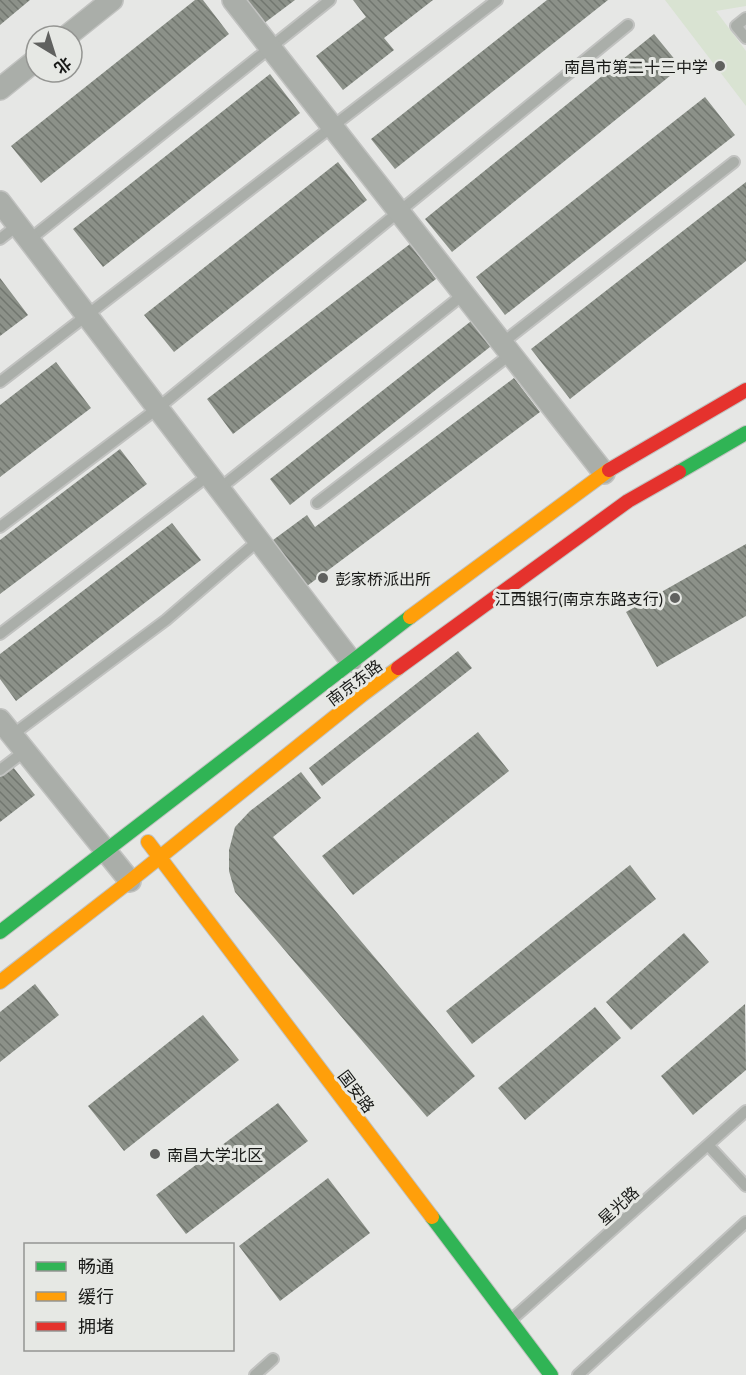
<svg xmlns="http://www.w3.org/2000/svg" width="746" height="1375" viewBox="0 0 746 1375" font-family="Lato,'Noto Sans SC',sans-serif">
	<style>
		.park { fill: #d9e3d2 }
		.building { fill: url(#building-back-hatch) }
		.lines { fill: none; stroke-linecap: round; stroke-linejoin: round }
		.lane-casing { stroke: #c1c2c0; stroke-width: 14 }
		.street-casing { stroke: #c1c2c0; stroke-width: 24 }
		.fast-casing { stroke: #c1c2c0; stroke-width: 16 }
		.slow-casing { stroke: #c1c2c0; stroke-width: 16 }
		.jam-casing { stroke: #c1c2c0; stroke-width: 16 }
		.lane { stroke: #aaaea9; stroke-width: 10 }
		.street { stroke: #aaaea9; stroke-width: 21 }
		.fast { stroke: #30b455; stroke-width: 14 }
		.slow { stroke: #ff9f0a; stroke-width: 14 }
		.jam { stroke: #e5322d; stroke-width: 14 }
		.poi-dot { fill: #60615f; stroke: #e6e8e4; stroke-width: 2 }
		.labels { text-anchor: middle; dominant-baseline: central; stroke-width: 6; stroke-linejoin: round; paint-order: stroke }
		.poi-label { font-size: 16px; fill: #181917; stroke: #e6e8e4; text-anchor: end }
		.street-label { font-size: 16px; fill: #181917; stroke: #e6e8e4 }
	</style>
	<defs>
		<pattern id="building-back-hatch" width="6" height="6" patternUnits="userSpaceOnUse" patternTransform="scale(1.5)"><rect width="6" height="6" fill="#8c9189"/><path d="M-1 5l2 2M0 0l6 6M5-1l2 2" fill="none" stroke="#71766f"/></pattern>
	</defs>
	<rect width="100%" height="100%" fill="#e6e7e5"/>
	<path class="park" d="M665,0H746V6L716,11L746,51V106Z"/>
	<path class="building" d="M0,0H30L0,25Z
		M195,0H203L229,34L41,183L11,146Z
		M245,0H295L263,24Z
		M353,0H433L384,38L394,50L343,90L316,56L366,17Z
		M547,0H608L395,169L371,139Z
		M654,34L681,67L452,252L425,219Z
		M270,74L300,113L103,267L73,229Z
		M705,97L735,135L505,315L476,277Z
		M338,162L367,200L174,352L144,315Z
		M746,182V261L570,399L531,349Z
		M410,244L436,279L233,434L207,399Z
		M0,278L28,315L0,336Z
		M475,318L495,343L290,505L270,479Z
		M56,362L91,408L0,477V405Z
		M514,378L540,412L303,589L269,543L307,515L315,527Z
		M120,449L147,484L0,594V540Z
		M172,523L201,560L16,701L0,679V654Z
		M746,544V616L657,667L626,612Z
		M458,651L472,668L322,786L309,768Z
		M478,732L509,771L353,895L322,856Z
		M13,767L35,795L0,822V777Z
		M301,772L321,798L273,837L475,1076L427,1117L235,892L229,871V850L235,827L250,811Z
		M630,865L656,899L472,1044L446,1011Z
		M684,933L709,962L631,1030L606,1002Z
		M35,984L59,1015L0,1062V1012Z
		M745,1004L746,1070L693,1115L661,1076Z
		M595,1007L621,1038L525,1120L498,1088Z
		M203,1015L239,1060L124,1151L88,1106Z
		M278,1103L308,1141L186,1234L156,1195Z
		M328,1178L370,1233L280,1301L239,1246Z"/>
	<g class="lines">
		<defs>
			<path id="lane" d="M746,18L736,26L746,38
				M0,239L18,225
				M29,240L330,0
				M502,343L734,162
				M0,382L497,0
				M219,489L464,294
				M317,503L511,354
				M0,527L158,408L628,25
				M0,634L209,475
				M12,735L166,620L259,540
				M0,770L25,751
				M708,1145L746,1186
				M511,1320L746,1111
				M255,1375L273,1359
				M578,1375L746,1222"/>
			<path id="street" d="M233,0L604,473
				M67,36L112,0
				M0,89L36,60
				M0,202L351,661
				M0,720L130,881"/>
			<path id="fast" d="M679,472L746,433
				M0,932L410,617
				M432,1217L551,1375"/>
			<path id="slow" d="M410,617L609,470
				M148,842L432,1217
				M0,982L130,881L362,695L398,668"/>
			<path id="jam" d="M609,470L746,390
				M398,668L628,501L679,472"/>
		</defs>
		<use href="#lane" class="lane-casing"/>
		<use href="#street" class="street-casing"/>
		<use href="#fast" class="fast-casing"/>
		<use href="#slow" class="slow-casing"/>
		<use href="#jam" class="jam-casing"/>
		<use href="#lane" class="lane"/>
		<use href="#street" class="street"/>
		<use href="#fast" class="fast"/>
		<use href="#slow" class="slow"/>
		<use href="#jam" class="jam"/>
	</g>
	<g class="poi-dot">
		<circle cx="720" cy="66" r="6"/>
		<circle cx="323" cy="578" r="6"/>
		<circle cx="675" cy="598" r="6"/>
		<circle cx="155" cy="1154" r="6"/>
	</g>
	<g class="labels">
		<g class="poi-label">
			<text x="708" y="66">南昌市第二十三中学</text>
			<text x="335" y="578" text-anchor="start">彭家桥派出所</text>
			<text x="663" y="598">江西银行(南京东路支行)</text>
			<text x="167" y="1154" text-anchor="start">南昌大学北区</text>
		</g>
		<g class="street-label">
			<text transform="translate(354 682) rotate(-37)">南京东路</text>
			<text transform="translate(357 1091) rotate(53)">国安路</text>
			<text transform="translate(618 1205) rotate(-42)">星光路</text>
		</g>
	</g>
	<rect x="24" y="1243" width="210" height="108" fill="#e6e8e4" stroke="#949592" stroke-width="1.5"/>
	<rect x="36" y="1262" width="30" height="9" fill="#30b455" stroke="#949592" stroke-width="1.5"/>
	<text x="78" y="1273" font-size="18" fill="#181917">畅通</text>
	<rect x="36" y="1292" width="30" height="9" fill="#ff9f0a" stroke="#949592" stroke-width="1.5"/>
	<text x="78" y="1303" font-size="18" fill="#181917">缓行</text>
	<rect x="36" y="1322" width="30" height="9" fill="#e5322d" stroke="#949592" stroke-width="1.5"/>
	<text x="78" y="1333" font-size="18" fill="#181917">拥堵</text>
	<g transform="translate(54 54) rotate(142)"><circle r="28" fill="#e6e8e4" stroke="#949592" stroke-width="1.5"/>
	<path d="M0-4.5L10 22L0 15L-10 22Z" fill="#60615f"/>
	<text y="-9" font-size="16" font-weight="bold" text-anchor="middle" fill="#181917">北</text>
	</g>
</svg>
